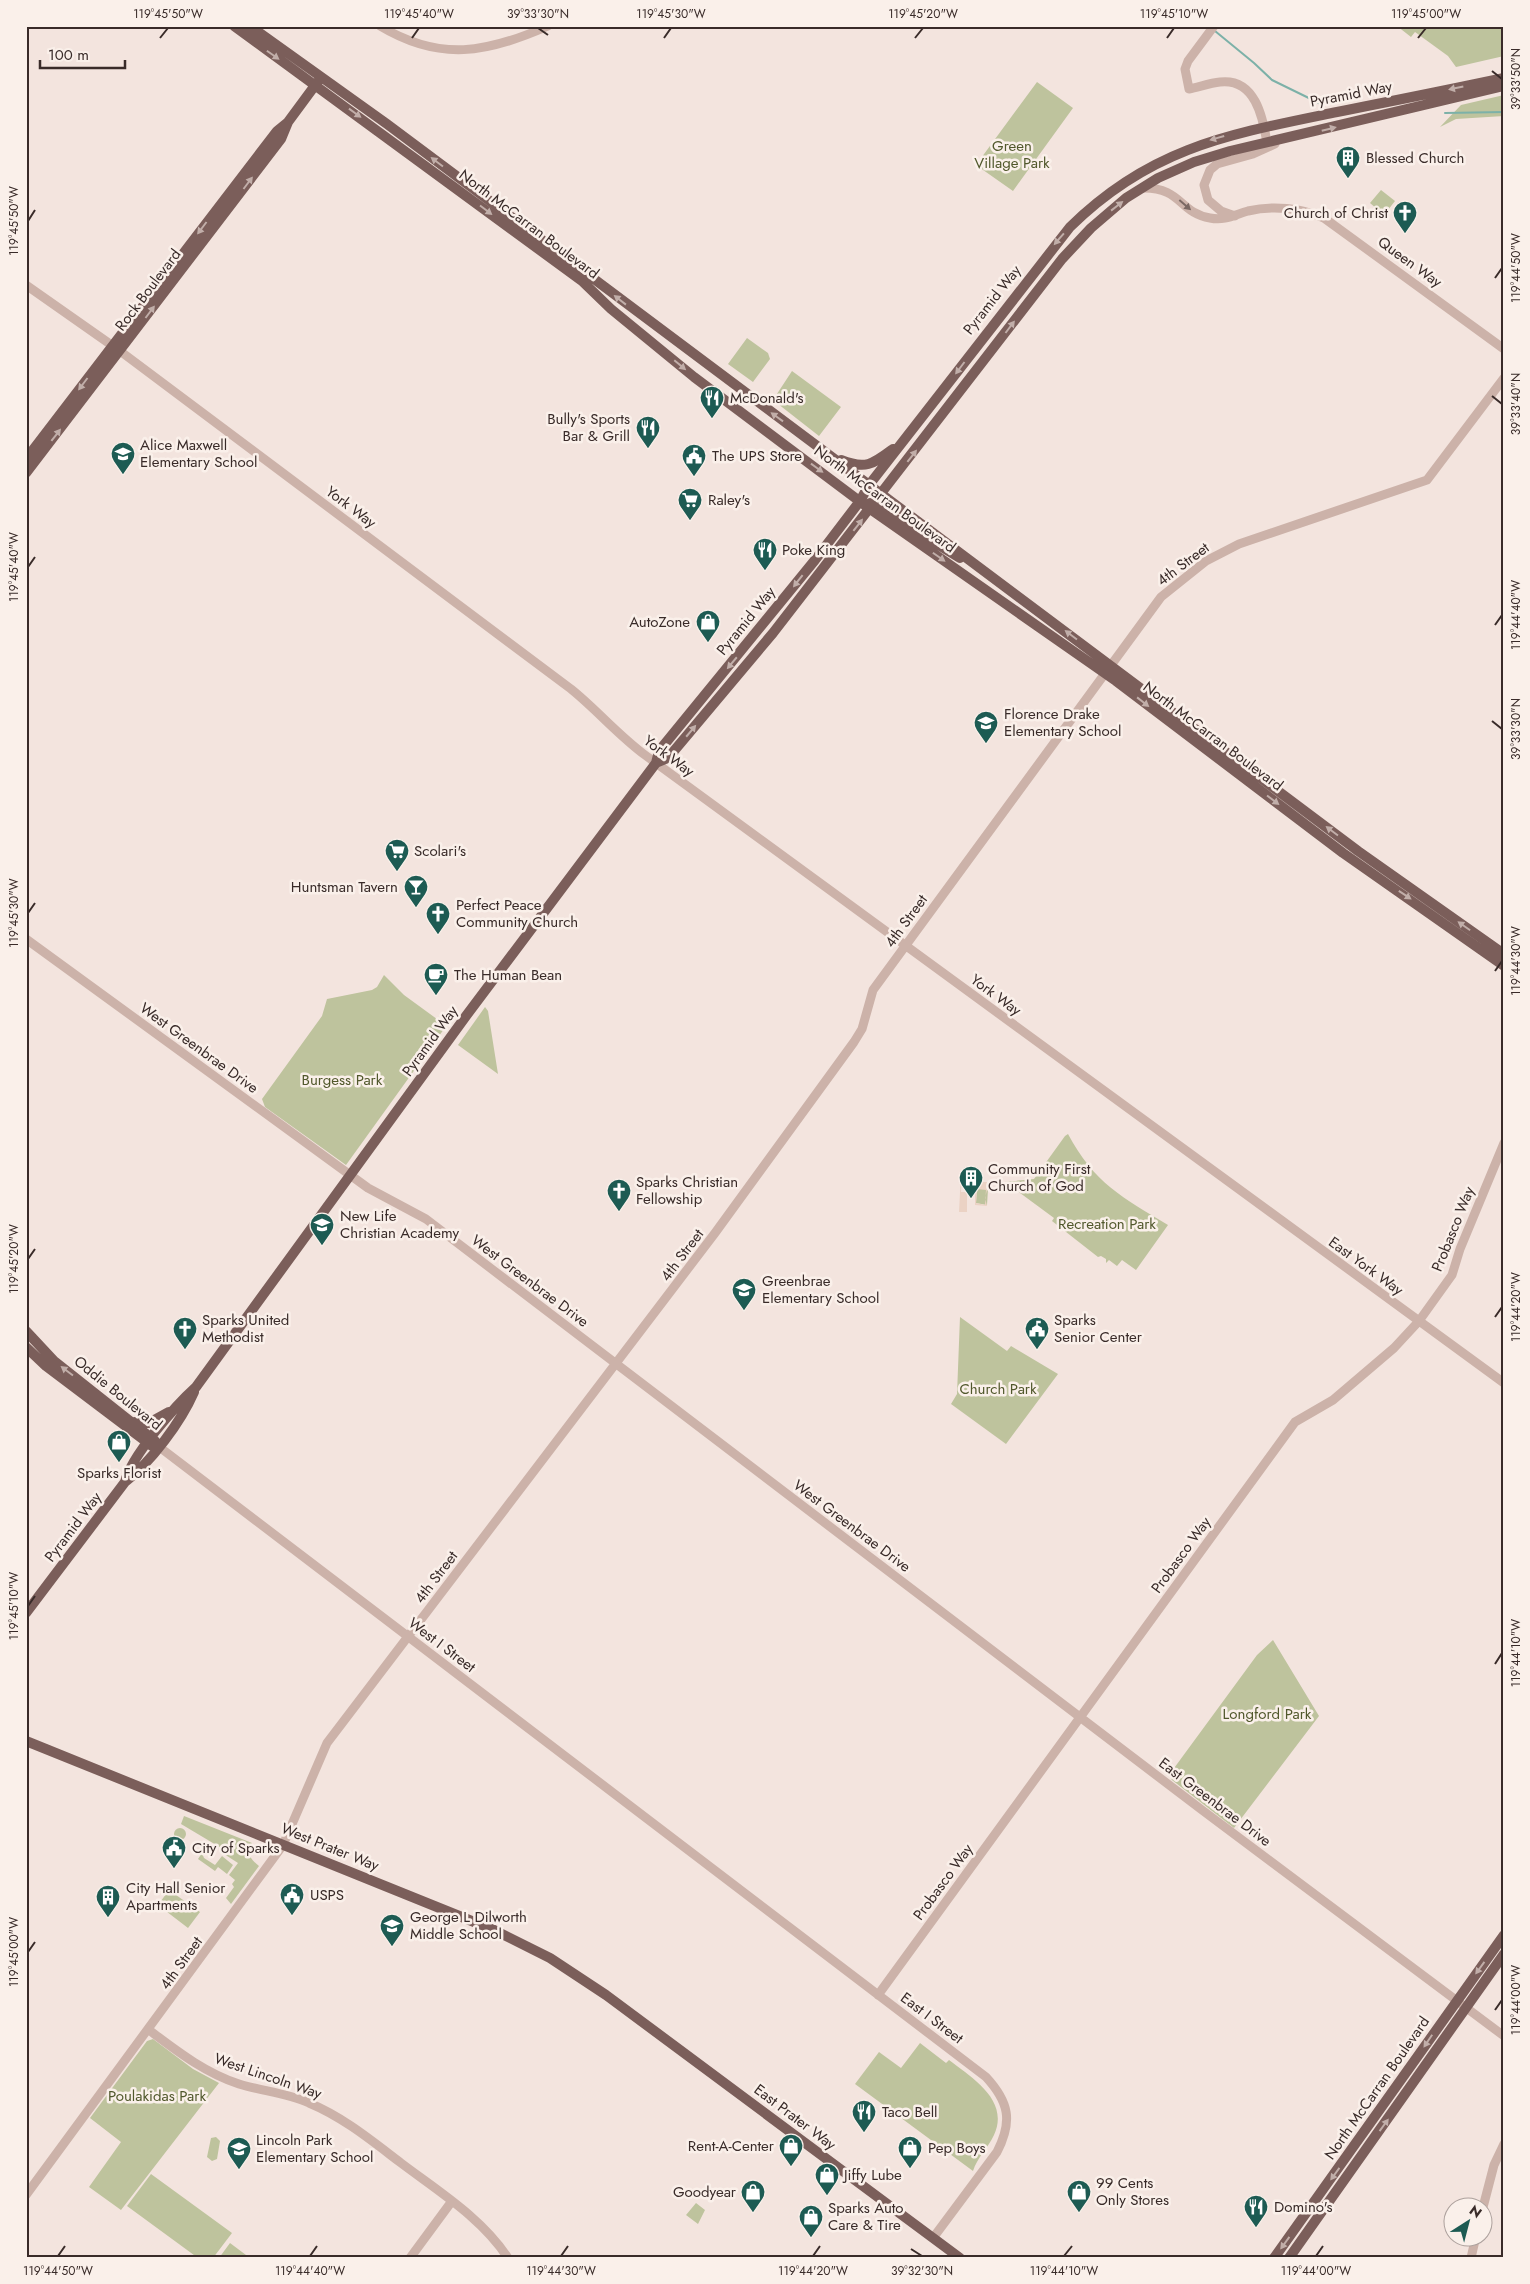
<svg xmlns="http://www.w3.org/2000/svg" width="1530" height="2284" viewBox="0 0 1530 2284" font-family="Jost,sans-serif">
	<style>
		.green { fill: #bec39d }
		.plaza { fill: #ebd2c4; fill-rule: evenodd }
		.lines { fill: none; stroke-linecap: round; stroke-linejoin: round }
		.stream { stroke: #7cb1a8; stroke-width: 2 }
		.minor { stroke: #ccb2a9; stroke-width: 9 }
		.major { stroke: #7b5e5a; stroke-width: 10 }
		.oneway { fill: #c1aea9 }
		.oneway2 { fill: #7b6863 }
		.ticks { fill: none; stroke: #392b29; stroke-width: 2 }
		.labels { text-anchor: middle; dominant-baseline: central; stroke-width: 5; stroke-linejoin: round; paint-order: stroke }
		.street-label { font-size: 15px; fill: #392b29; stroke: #faf0ea }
		.park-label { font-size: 15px; fill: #51582c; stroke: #faf0ea }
		.poi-label { font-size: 15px; fill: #392b29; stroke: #faf0ea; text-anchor: start }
		.neatline { fill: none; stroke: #392b29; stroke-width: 2 }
		.ticks-label { font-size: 12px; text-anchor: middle; fill: #392b29 }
	</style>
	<rect width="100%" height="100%" fill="#f3e4de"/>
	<path class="green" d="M1397,26H1504V56L1456,67L1448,56L1415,32L1411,37Z
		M1037,82L1073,108L1013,191L976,165Z
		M1504,95V116L1456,119L1440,127L1461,105Z
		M1381,190L1395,201L1384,215L1370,203Z
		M747,338L768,353L770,359L753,382L728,364Z
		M792,371L841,407L819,436L773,400Z
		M384,975L404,995L441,1022L444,1029L346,1165L265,1107L262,1099L322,1016L327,999L372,990L377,987Z
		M485,1007L488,1011L498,1074L458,1045Z
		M1068,1134C1094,1183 1123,1198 1168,1225L1136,1270L1122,1260L1117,1266L1109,1260L1106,1263V1259L1101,1256L1098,1257L1052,1221L1054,1218L1005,1182L1034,1179L1065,1136Z
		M977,1189H988L987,1205L976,1203Z
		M960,1317L1007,1351L1011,1346L1058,1374L1006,1444L951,1404L957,1394Z
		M1273,1640L1319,1716L1234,1828L1172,1780L1169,1775L1257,1655Z
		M184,1816L252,1843L247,1849C249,1857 253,1861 259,1866L231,1904L226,1898L234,1887L232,1884L235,1880L229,1875L238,1863L224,1854L223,1849L181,1824Z
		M174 1834a6 6 0 1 1 12 0a6 6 0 1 1-12 0Z
		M202,1853L204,1858L215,1865L222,1856L233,1865L227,1874L218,1867L215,1871L198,1859Z
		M169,1890L200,1912L188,1928L158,1905Z
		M153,2039L193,2069L219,2083L121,2210L89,2187L121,2142L90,2118L147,2041Z
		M920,2043L946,2063L949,2060C972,2078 1010,2100 994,2135C988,2148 977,2158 973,2171L855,2084L879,2052L901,2068Z
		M216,2137L220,2141L217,2159L212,2161L207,2157L211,2138Z
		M151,2174L232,2233L213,2258H198L127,2206Z
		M696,2203L705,2210L698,2224L686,2215Z
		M230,2243L250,2258H219Z"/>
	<path class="plaza" d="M961,1173L977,1174V1182H989L985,1198L987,1206L975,1205V1179L962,1178L961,1192H967V1212H959ZM977,1189L986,1190L985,1205L976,1203Z"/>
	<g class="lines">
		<path class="stream" d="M1215,31L1254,63L1272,80L1321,104
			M1445,113L1504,112"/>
		<path class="minor" d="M380,26C440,62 487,53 548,26
			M1214,26L1188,61L1185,69L1189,89C1199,87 1210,83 1220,82C1255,78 1263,117 1267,143
			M1142,188C1182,187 1179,213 1210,218C1225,221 1234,215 1248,211C1273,205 1301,208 1324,218L1504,349
			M1235,216L1221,211L1208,200L1204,185L1210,170L1217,164L1253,154L1275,144
			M26,285L120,351L571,689C597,710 618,735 645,755L1504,1383
			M26,939L368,1188L426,1219L1202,1810L1504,2036
			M158,1446L986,2077C1009,2102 1013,2121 997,2152L933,2238
			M878,1995L1295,1422L1333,1400L1394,1348L1419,1321L1452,1275L1460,1249L1504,1143
			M149,2030C177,2051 205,2073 239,2084C262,2091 287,2093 309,2103C343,2117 372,2141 401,2163C438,2191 482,2218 508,2258
			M26,2195L283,1845L327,1743L715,1233L854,1042L862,1029L873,990L1161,597L1206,561L1239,544L1427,480L1504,378
			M1482,2211L1494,2165L1504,2144
			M410,2258L452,2201
			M1471,2258L1476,2236"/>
		<path class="major" d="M234,26L582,281L611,309L694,377L870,509L1116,681L1343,853L1504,966
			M250,26L387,124L1358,851L1504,954
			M26,459L277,131L288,122L319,80
			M841,460C866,470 873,464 893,449
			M26,473L281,139L288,122
			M870,503L960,558
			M656,763L668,758L773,633L1062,259L1091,228L1126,198L1158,178L1194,162L1230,151L1504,86
			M26,1331L54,1361L155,1441
			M26,1347L46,1366L152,1446
			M135,1422L149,1423L169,1412
			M125,1482C131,1456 176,1405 196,1387L466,1016L656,763L659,751L815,560L860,501L869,485L1070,227C1151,147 1230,134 1337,112C1392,101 1448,90 1504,78
			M26,1613L125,1482C151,1462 181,1422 194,1392
			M26,1741L494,1930L550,1958L606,1995L960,2258
			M1274,2258L1504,1935
			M1289,2258L1504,1954"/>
	</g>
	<defs><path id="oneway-solid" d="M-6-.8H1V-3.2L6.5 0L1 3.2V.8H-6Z" transform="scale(1.25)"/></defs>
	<g class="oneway">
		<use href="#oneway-solid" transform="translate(273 55) rotate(35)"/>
		<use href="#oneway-solid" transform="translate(1456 88) rotate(168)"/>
		<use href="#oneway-solid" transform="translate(355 113) rotate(36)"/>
		<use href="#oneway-solid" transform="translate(1329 129) rotate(-14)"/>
		<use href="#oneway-solid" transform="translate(1217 138) rotate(164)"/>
		<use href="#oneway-solid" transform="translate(437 162) rotate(-143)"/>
		<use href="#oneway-solid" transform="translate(248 183) rotate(-53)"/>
		<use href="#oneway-solid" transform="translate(1117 206) rotate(-38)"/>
		<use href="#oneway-solid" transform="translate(486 210) rotate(37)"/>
		<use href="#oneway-solid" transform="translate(202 228) rotate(127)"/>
		<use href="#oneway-solid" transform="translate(1059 239) rotate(131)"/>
		<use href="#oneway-solid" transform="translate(620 300) rotate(-142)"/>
		<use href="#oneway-solid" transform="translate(150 312) rotate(-53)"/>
		<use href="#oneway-solid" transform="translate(1010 327) rotate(-53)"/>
		<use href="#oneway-solid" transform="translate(680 365) rotate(40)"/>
		<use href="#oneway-solid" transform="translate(960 368) rotate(127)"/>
		<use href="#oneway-solid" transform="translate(83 384) rotate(127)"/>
		<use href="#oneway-solid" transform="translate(777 417) rotate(-144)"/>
		<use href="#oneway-solid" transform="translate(56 435) rotate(-52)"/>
		<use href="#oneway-solid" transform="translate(912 456) rotate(-52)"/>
		<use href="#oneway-solid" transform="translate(817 468) rotate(36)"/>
		<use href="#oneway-solid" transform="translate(858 525) rotate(-52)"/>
		<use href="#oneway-solid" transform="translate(939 557) rotate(35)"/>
		<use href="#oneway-solid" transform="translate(798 581) rotate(128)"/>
		<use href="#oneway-solid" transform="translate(1071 635) rotate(-143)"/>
		<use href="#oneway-solid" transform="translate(732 663) rotate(130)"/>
		<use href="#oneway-solid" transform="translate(1143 702) rotate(38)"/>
		<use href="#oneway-solid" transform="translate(691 731) rotate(-50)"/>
		<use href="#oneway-solid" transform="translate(1273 800) rotate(37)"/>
		<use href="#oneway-solid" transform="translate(1332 831) rotate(-143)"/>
		<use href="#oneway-solid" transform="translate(1405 895) rotate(34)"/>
		<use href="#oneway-solid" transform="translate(1464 926) rotate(-145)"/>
		<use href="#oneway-solid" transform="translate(67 1371) rotate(-143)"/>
		<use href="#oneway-solid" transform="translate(1480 1968) rotate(126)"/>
		<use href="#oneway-solid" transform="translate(1428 2041) rotate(124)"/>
		<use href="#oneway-solid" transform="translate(1384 2125) rotate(-54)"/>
		<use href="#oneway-solid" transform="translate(1335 2174) rotate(126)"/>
		<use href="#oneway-solid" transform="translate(1285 2243) rotate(126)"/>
	</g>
	<use class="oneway2" href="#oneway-solid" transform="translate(1185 205) rotate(41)"/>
	<path class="ticks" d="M538,28L548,35M160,38L168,28M412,38L419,28M664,38L671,28M915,38L923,28M1167,38L1174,28M1418,38L1426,28M1492,71L1502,79M28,221L35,210M1495,278L1502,268M1492,396L1502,404M28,567L35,557M1495,625L1502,615M1492,721L1502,729M28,913L35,903M1495,971L1502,961M28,1259L35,1249M1495,1317L1502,1307M28,1606L35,1596M1495,1664L1502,1653M28,1952L35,1942M1495,2010L1502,2000M911,2249L922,2256M58,2256L65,2246M310,2256L317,2246M561,2256L568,2246M813,2256L820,2246M1064,2256L1072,2246M1316,2256L1323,2246"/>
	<defs>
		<symbol id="building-pin" viewBox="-11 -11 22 30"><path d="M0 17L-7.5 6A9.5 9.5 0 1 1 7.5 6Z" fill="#1d5b53" stroke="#faf0ea"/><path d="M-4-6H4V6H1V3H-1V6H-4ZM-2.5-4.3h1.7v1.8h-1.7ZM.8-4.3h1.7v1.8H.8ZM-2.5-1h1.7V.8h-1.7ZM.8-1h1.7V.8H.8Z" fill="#fff"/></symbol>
		<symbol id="church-pin" viewBox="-11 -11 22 30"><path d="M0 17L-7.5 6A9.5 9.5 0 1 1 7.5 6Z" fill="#1d5b53" stroke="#faf0ea"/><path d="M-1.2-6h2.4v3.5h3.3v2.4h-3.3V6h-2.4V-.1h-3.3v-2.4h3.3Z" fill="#fff"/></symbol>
		<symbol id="restaurant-pin" viewBox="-11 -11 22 30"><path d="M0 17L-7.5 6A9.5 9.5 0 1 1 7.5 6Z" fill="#1d5b53" stroke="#faf0ea"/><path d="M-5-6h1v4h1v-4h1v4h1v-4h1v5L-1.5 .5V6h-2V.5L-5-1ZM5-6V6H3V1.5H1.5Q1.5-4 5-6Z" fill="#fff"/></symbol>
		<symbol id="school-pin" viewBox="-11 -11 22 30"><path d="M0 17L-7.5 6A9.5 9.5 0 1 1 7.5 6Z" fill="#1d5b53" stroke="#faf0ea"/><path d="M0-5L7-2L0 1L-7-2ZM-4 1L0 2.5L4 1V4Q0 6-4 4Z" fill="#fff"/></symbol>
		<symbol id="civic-pin" viewBox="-11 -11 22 30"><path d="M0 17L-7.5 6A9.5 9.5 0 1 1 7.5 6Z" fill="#1d5b53" stroke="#faf0ea"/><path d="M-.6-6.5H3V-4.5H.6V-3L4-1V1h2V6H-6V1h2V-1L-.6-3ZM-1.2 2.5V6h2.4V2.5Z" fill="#fff"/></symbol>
		<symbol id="supermarket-pin" viewBox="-11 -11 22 30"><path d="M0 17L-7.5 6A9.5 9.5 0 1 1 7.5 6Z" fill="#1d5b53" stroke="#faf0ea"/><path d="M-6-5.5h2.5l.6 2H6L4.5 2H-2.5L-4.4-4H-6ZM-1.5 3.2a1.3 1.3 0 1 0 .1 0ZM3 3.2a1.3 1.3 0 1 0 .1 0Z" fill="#fff"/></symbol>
		<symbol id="shop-pin" viewBox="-11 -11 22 30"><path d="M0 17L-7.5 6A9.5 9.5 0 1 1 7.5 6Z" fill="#1d5b53" stroke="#faf0ea"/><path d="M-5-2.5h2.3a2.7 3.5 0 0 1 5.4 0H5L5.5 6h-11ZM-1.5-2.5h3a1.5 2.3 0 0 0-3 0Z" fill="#fff"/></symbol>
		<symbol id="bar-pin" viewBox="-11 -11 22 30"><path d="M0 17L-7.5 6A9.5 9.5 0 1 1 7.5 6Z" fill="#1d5b53" stroke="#faf0ea"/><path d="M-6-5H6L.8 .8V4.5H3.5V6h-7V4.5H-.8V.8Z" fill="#fff"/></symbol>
		<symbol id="cafe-pin" viewBox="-11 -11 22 30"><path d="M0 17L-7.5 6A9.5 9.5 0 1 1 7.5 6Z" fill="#1d5b53" stroke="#faf0ea"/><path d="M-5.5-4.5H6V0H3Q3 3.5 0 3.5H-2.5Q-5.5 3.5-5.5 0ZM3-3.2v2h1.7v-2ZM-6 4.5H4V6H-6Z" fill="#fff"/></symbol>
	</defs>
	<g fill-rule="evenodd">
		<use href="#building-pin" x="1334" y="144" width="28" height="38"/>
		<use href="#church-pin" x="1391" y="199" width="28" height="38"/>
		<use href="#restaurant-pin" x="698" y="384" width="28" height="38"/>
		<use href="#restaurant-pin" x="634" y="414" width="28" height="38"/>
		<use href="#school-pin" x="109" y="440" width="28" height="38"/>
		<use href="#civic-pin" x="680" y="442" width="28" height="38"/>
		<use href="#supermarket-pin" x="676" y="486" width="28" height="38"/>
		<use href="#restaurant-pin" x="751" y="536" width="28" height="38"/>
		<use href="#shop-pin" x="694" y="608" width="28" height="38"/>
		<use href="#school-pin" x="972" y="709" width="28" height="38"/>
		<use href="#supermarket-pin" x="383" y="837" width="28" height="38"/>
		<use href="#bar-pin" x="402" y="873" width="28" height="38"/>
		<use href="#church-pin" x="424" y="900" width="28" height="38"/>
		<use href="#cafe-pin" x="422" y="961" width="28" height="38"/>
		<use href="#building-pin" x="957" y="1164" width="28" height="38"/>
		<use href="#church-pin" x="605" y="1177" width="28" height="38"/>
		<use href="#school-pin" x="308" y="1211" width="28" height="38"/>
		<use href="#school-pin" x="730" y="1276" width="28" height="38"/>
		<use href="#church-pin" x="171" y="1315" width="28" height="38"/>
		<use href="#civic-pin" x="1023" y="1315" width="28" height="38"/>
		<use href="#shop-pin" x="105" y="1428" width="28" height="38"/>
		<use href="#civic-pin" x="160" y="1834" width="28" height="38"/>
		<use href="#civic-pin" x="278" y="1881" width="28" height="38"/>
		<use href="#building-pin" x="94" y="1883" width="28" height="38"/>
		<use href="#school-pin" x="378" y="1912" width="28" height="38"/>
		<use href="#restaurant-pin" x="850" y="2098" width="28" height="38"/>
		<use href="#shop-pin" x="777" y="2132" width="28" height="38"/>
		<use href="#shop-pin" x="896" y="2134" width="28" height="38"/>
		<use href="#school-pin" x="225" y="2135" width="28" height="38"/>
		<use href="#shop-pin" x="813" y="2161" width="28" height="38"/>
		<use href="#shop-pin" x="739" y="2178" width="28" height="38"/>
		<use href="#shop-pin" x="1065" y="2178" width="28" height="38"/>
		<use href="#restaurant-pin" x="1242" y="2193" width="28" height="38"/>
		<use href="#shop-pin" x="797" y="2203" width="28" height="38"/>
	</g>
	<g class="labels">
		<g class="street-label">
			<text transform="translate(1351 94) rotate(-11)">Pyramid Way</text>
			<text transform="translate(529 224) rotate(37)">North McCarran Boulevard</text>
			<text transform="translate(1410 262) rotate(36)">Queen Way</text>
			<text transform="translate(148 290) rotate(-53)">Rock Boulevard</text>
			<text transform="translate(992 300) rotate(-52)">Pyramid Way</text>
			<text transform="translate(885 499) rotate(36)">North McCarran Boulevard</text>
			<text transform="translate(351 507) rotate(37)">York Way</text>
			<text transform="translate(1183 564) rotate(-37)">4th Street</text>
			<text transform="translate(746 621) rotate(-51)">Pyramid Way</text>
			<text transform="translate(1213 736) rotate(37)">North McCarran Boulevard</text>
			<text transform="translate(669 756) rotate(36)">York Way</text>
			<text transform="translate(906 921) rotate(-54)">4th Street</text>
			<text transform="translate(996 995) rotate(36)">York Way</text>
			<text transform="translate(430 1041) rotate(-54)">Pyramid Way</text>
			<text transform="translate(199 1048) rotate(36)">West Greenbrae Drive</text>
			<text transform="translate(1453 1229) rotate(-68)">Probasco Way</text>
			<text transform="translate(682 1255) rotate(-53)">4th Street</text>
			<text transform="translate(1366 1266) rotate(36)">East York Way</text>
			<text transform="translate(530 1281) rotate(37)">West Greenbrae Drive</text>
			<text transform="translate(118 1393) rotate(39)">Oddie Boulevard</text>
			<text transform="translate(852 1526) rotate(37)">West Greenbrae Drive</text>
			<text transform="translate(73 1527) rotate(-53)">Pyramid Way</text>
			<text transform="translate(1181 1555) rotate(-54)">Probasco Way</text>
			<text transform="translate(436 1577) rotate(-53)">4th Street</text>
			<text transform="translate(442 1645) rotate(37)">West I Street</text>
			<text transform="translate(1215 1802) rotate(37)">East Greenbrae Drive</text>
			<text transform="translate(330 1847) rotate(22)">West Prater Way</text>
			<text transform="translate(943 1882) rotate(-54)">Probasco Way</text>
			<text transform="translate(181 1963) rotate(-54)">4th Street</text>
			<text transform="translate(932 2018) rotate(37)">East I Street</text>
			<text transform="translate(268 2076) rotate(19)">West Lincoln Way</text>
			<text transform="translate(1377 2088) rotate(-55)">North McCarran Boulevard</text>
			<text transform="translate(795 2117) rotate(37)">East Prater Way</text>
		</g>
		<g class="park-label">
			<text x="1012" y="146">Green<tspan x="1012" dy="17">Village Park</tspan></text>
			<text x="342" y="1080">Burgess Park</text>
			<text x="1107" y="1224">Recreation Park</text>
			<text x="998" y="1389">Church Park</text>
			<text x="1267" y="1714">Longford Park</text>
			<text x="157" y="2096">Poulakidas Park</text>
		</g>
		<g class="poi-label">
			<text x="1366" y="158">Blessed Church</text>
			<text x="1388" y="213" text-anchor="end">Church of Christ</text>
			<text x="730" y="398">McDonald's</text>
			<text x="630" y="419" text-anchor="end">Bully's Sports<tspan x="630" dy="17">Bar &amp; Grill</tspan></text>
			<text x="140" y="445">Alice Maxwell<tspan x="140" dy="17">Elementary School</tspan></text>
			<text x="712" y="456">The UPS Store</text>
			<text x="708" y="500">Raley's</text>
			<text x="782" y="550">Poke King</text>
			<text x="690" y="622" text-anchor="end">AutoZone</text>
			<text x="1004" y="714">Florence Drake<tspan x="1004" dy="17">Elementary School</tspan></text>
			<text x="414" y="851">Scolari's</text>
			<text x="398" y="887" text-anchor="end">Huntsman Tavern</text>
			<text x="456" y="905">Perfect Peace<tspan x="456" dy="17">Community Church</tspan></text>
			<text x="454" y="975">The Human Bean</text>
			<text x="988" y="1169">Community First<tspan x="988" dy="17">Church of God</tspan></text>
			<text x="636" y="1182">Sparks Christian<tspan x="636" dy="17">Fellowship</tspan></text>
			<text x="340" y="1216">New Life<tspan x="340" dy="17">Christian Academy</tspan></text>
			<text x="762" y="1281">Greenbrae<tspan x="762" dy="17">Elementary School</tspan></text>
			<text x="202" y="1320">Sparks United<tspan x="202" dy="17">Methodist</tspan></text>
			<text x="1054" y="1320">Sparks<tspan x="1054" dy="17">Senior Center</tspan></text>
			<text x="119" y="1473" text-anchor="middle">Sparks Florist</text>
			<text x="192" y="1848">City of Sparks</text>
			<text x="126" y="1888">City Hall Senior<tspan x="126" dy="17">Apartments</tspan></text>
			<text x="310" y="1895">USPS</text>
			<text x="410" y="1917">George L Dilworth<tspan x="410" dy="17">Middle School</tspan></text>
			<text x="882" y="2112">Taco Bell</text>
			<text x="256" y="2140">Lincoln Park<tspan x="256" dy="17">Elementary School</tspan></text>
			<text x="774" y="2146" text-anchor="end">Rent-A-Center</text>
			<text x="928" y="2148">Pep Boys</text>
			<text x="844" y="2175">Jiffy Lube</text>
			<text x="1096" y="2183">99 Cents<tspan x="1096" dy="17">Only Stores</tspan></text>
			<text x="736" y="2192" text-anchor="end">Goodyear</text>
			<text x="1274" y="2207">Domino's</text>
			<text x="828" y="2208">Sparks Auto<tspan x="828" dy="17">Care &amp; Tire</tspan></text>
		</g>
	</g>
	<rect width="1530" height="2284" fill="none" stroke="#faf0ea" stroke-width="55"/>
	<g transform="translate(1468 2222) rotate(36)"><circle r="24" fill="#faf0ea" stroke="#ada19d"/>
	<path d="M0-4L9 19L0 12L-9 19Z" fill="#1d5b53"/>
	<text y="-8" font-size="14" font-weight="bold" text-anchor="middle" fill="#392b29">N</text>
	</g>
	<path d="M40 60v8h85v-8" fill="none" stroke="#392b29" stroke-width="2.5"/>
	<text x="48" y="60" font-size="15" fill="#392b29" stroke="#faf0ea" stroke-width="4" paint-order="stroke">100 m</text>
	<rect x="28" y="28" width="1474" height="2228" class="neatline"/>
	<g class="ticks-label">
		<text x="168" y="18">119°45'50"W</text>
		<text x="419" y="18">119°45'40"W</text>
		<text x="538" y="18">39°33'30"N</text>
		<text x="671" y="18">119°45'30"W</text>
		<text x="923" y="18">119°45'20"W</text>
		<text x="1174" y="18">119°45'10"W</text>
		<text x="1426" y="18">119°45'00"W</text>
		<text transform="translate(1516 79) rotate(-90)" y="4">39°33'50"N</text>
		<text transform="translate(14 221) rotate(-90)" y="4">119°45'50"W</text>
		<text transform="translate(1516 268) rotate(-90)" y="4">119°44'50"W</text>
		<text transform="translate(1516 404) rotate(-90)" y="4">39°33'40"N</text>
		<text transform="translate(14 567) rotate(-90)" y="4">119°45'40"W</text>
		<text transform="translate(1516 615) rotate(-90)" y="4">119°44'40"W</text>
		<text transform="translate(1516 729) rotate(-90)" y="4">39°33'30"N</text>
		<text transform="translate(14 913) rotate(-90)" y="4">119°45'30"W</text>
		<text transform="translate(1516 961) rotate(-90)" y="4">119°44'30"W</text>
		<text transform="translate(14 1259) rotate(-90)" y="4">119°45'20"W</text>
		<text transform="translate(1516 1307) rotate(-90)" y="4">119°44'20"W</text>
		<text transform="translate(14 1606) rotate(-90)" y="4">119°45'10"W</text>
		<text transform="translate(1516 1653) rotate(-90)" y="4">119°44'10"W</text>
		<text transform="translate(14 1952) rotate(-90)" y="4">119°45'00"W</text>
		<text transform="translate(1516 2000) rotate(-90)" y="4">119°44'00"W</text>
		<text x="58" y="2275">119°44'50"W</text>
		<text x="310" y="2275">119°44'40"W</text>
		<text x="561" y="2275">119°44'30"W</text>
		<text x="813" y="2275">119°44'20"W</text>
		<text x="922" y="2275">39°32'30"N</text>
		<text x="1064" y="2275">119°44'10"W</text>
		<text x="1316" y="2275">119°44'00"W</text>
	</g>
</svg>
